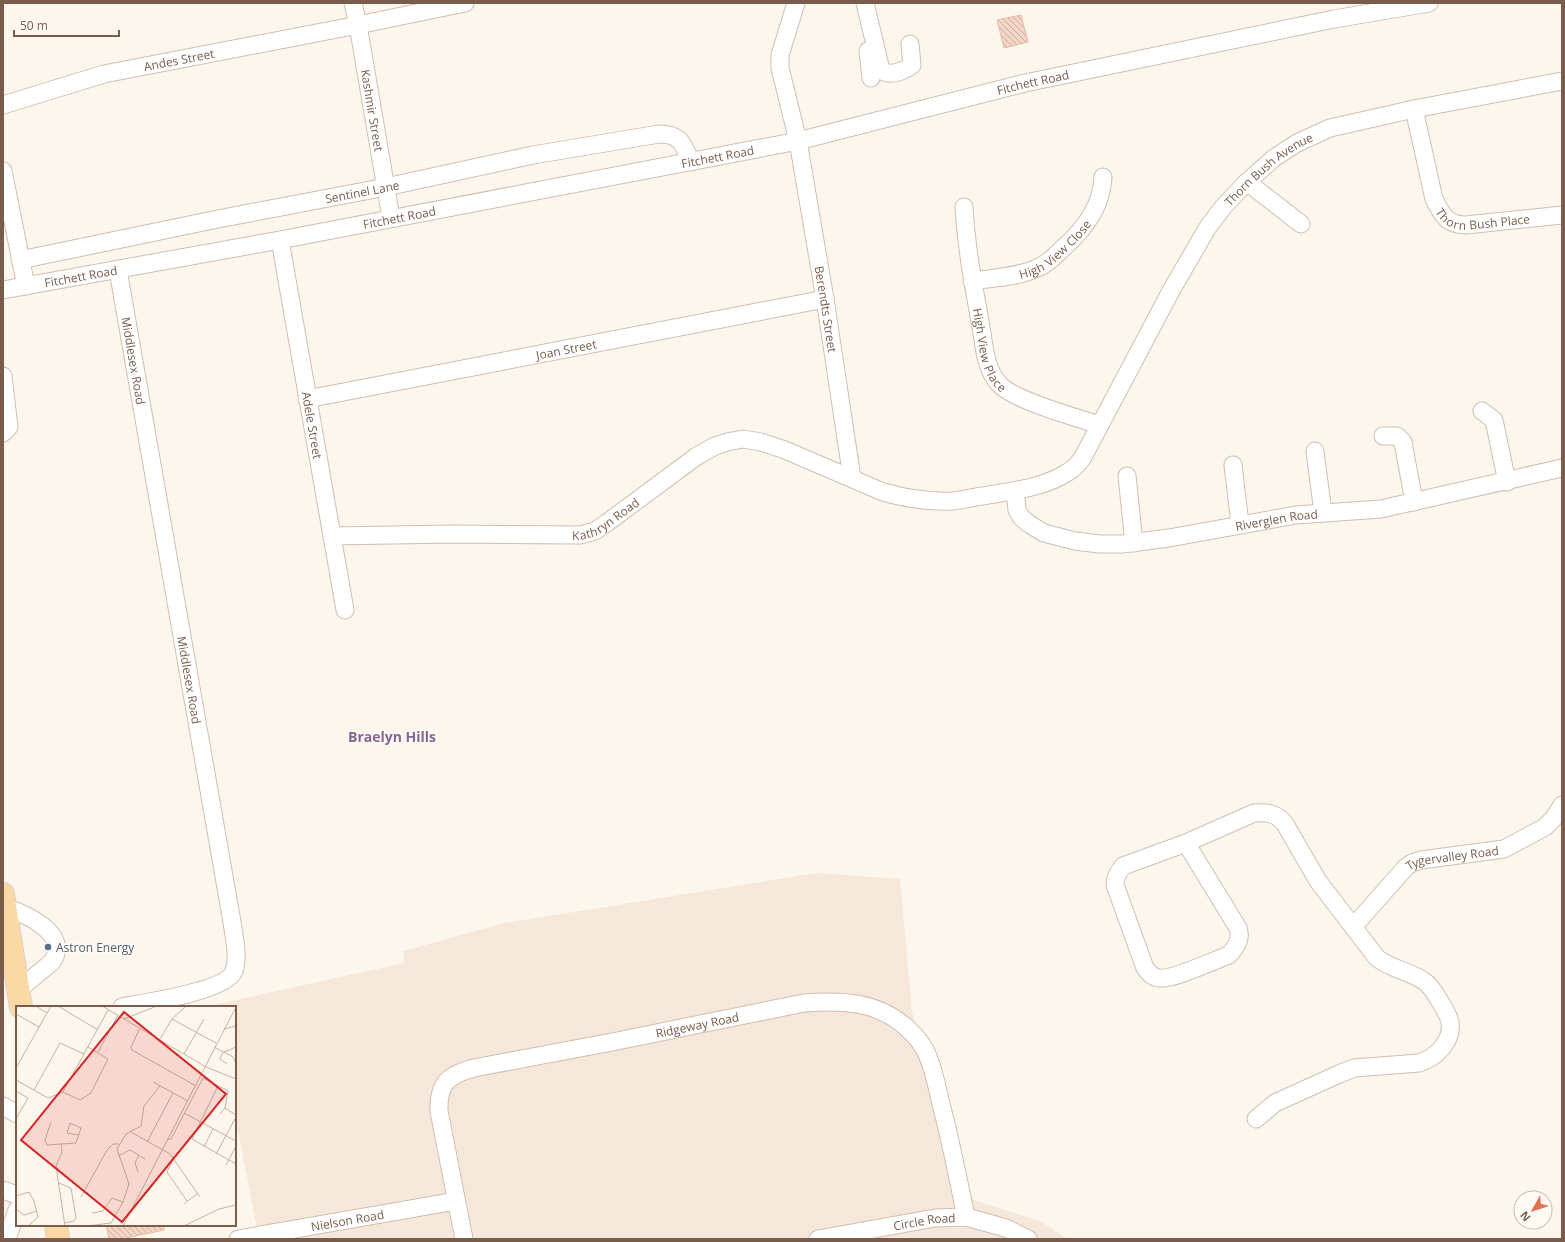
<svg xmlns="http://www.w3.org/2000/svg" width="1565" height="1242" viewBox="0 0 1565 1242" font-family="'Open Sans',sans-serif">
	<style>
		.residential { fill: #f5e8da }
		.building { fill: url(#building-back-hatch); stroke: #e6bba3 }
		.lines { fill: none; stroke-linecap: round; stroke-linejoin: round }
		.minor-casing { stroke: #d1beb0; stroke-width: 19 }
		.major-casing { stroke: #dad1cd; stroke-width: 24 }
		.minor { stroke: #fff; stroke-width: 17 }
		.major { stroke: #fbd9a5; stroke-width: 22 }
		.service-dot { fill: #5c6f8a; stroke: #fffaf3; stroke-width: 1.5 }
		.labels { text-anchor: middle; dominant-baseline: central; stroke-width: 4; stroke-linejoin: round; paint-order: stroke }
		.street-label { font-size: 12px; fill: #7a5c4d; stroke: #fffaf3 }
		.service-label { font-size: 12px; fill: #4e5e75; stroke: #fffaf3; text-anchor: start }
		.quarter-label { font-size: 14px; font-weight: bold; fill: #846695; stroke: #fffaf3 }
		.inset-road { fill: none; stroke: #c5b3a7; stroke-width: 1 }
		.view { fill: #d62828; fill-opacity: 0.15; stroke: #d62828; stroke-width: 2 }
		.inset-edge { fill: none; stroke: #7a5c4d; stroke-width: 2 }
	</style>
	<defs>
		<pattern id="building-back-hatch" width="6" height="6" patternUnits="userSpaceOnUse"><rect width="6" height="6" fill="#f3d5c3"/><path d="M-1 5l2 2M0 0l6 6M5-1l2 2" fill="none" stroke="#cab0a1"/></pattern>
	</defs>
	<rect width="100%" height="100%" fill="#fdf6ec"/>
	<path class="residential" d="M817,873L900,879L912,1011L952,1193L1042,1222L1067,1239H259L235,1114V1007H204L404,963L403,951L505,923Z"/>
	<path class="building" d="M1021,15L1028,42L1004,48L997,20Z
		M106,1225H164V1230L122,1239H109Z"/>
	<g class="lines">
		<defs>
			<g id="minor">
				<path id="s1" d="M353,3L358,25L391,218"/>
				<path id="s2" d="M796,3L780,55V68L798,141L825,299L852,478"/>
				<path d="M865,3L881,70C890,77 904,71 912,65L910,44"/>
				<path d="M868,51L871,78"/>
				<path id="s3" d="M3,105L104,74L358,25L465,3"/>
				<path id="s4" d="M1414,109L1434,199C1442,215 1447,225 1466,225L1562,215"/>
				<path d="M3,171L26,286"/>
				<path d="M1247,182L1301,224"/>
				<path id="s5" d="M964,207C966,245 973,283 980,321C984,341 984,368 999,384C1013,400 1077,418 1100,425"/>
				<path id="s6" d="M280,240L345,610"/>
				<path id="s7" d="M20,260L218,219L386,187L533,155L659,134C681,134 683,144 691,162"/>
				<path id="s8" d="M118,270L232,922C234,937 239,956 234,971C227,991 143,1003 122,1007"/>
				<path id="s9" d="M972,281C993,278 1016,277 1035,269C1046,265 1054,257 1062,249C1084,230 1102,207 1103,177"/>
				<path id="s10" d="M3,290L280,240L798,141L1025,83L1334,19L1429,3"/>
				<path d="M3,376L9,427L3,433"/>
				<path id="s11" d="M307,399L825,299"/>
				<path d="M1482,411L1494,420L1507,482"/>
				<path d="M1383,436H1397L1403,442L1414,502"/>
				<path d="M1315,451L1323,513"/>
				<path d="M1233,465L1240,524"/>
				<path d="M1127,476L1134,543"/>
				<path id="s12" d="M1015,491L1017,510L1021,517L1029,524L1044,533L1075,541L1099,544H1123L1169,538L1296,515L1381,509L1562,468"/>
				<path id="s13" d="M332,536L452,534L580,535L595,531L608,522L697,456L715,446L727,442L743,439L761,442L785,450L883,492C904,498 930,502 953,501C963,500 973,497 983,496C1011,491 1044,488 1068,472C1075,468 1079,463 1083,457L1172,289L1208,227L1224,206L1247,182L1274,158L1297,143L1330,128L1414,109L1562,81"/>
				<path d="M1186,843L1238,928C1242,939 1236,947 1229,955C1215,960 1172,980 1160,978C1153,978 1149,973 1145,968L1115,885C1115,877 1118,872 1123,866L1186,843L1254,813C1267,812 1277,813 1285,824L1318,881L1377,958C1391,969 1409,971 1424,981C1430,985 1435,993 1439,1000C1443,1006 1448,1014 1450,1022C1453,1041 1436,1058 1419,1063L1354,1068L1339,1074L1275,1103L1256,1119"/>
				<path d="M5,907C26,914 71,934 52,962L18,990"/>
				<path id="s14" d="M1353,927L1406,867L1412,863L1421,860L1504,849L1545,827L1554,818L1562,805"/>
				<path d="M3,1106L17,1114"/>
				<path d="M3,1190L17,1195"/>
				<path d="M7,1239L17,1210"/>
				<path id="s15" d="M238,1239L456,1201"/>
				<path id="s16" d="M464,1239L439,1111C438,1083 448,1075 474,1068L612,1042L804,1003C841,1000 878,1001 907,1028C915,1035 922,1043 927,1054C934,1070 937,1087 941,1104C951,1141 958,1179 966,1217"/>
				<path id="s17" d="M818,1239L935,1218L966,1217L1006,1228L1028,1239"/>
			</g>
			<path id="major" d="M3,894L21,1007
				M56,1225L58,1239"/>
		</defs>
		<use href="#minor" class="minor-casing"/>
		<use href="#major" class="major-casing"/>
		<use href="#minor" class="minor"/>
		<use href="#major" class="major"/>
	</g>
	<circle class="service-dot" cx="48" cy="947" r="4"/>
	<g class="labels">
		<g class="street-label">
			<text stroke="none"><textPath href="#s3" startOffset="182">Andes Street</textPath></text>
			<text stroke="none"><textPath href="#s10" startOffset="1051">Fitchett Road</textPath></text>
			<text stroke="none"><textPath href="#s1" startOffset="109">Kashmir Street</textPath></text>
			<text stroke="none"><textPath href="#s10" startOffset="727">Fitchett Road</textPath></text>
			<text stroke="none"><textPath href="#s13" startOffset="1148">Thorn Bush Avenue</textPath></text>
			<text stroke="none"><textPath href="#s7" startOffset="349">Sentinel Lane</textPath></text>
			<text stroke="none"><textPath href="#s4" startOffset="152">Thorn Bush Place</textPath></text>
			<text stroke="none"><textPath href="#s10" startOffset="403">Fitchett Road</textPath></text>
			<text stroke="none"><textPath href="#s9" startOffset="92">High View Close</textPath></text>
			<text stroke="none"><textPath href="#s10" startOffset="79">Fitchett Road</textPath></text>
			<text stroke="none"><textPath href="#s2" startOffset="313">Berendts Street</textPath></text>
			<text stroke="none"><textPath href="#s5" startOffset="146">High View Place</textPath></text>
			<text stroke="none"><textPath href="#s11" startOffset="264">Joan Street</textPath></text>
			<text stroke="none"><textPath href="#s8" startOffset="92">Middlesex Road</textPath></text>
			<text stroke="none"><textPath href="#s6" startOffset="188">Adele Street</textPath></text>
			<text stroke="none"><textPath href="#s13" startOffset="278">Kathryn Road</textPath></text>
			<text stroke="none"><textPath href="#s12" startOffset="291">Riverglen Road</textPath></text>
			<text stroke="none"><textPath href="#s8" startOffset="416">Middlesex Road</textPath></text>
			<text stroke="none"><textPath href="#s14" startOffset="128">Tygervalley Road</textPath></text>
			<text stroke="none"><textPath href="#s16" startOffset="420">Ridgeway Road</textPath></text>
			<text stroke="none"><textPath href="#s15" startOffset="111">Nielson Road</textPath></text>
			<text stroke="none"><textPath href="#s17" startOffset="108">Circle Road</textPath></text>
		</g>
		<g class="service-label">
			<text x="56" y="947">Astron Energy</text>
		</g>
		<g class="quarter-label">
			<text x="392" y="736">Braelyn Hills</text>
		</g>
	</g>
	<g transform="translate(16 1006)">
		<rect width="220" height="220" fill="#fdf6ec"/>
		<path class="inset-road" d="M20,0L31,7M42,0L82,24M86,0L190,61L220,73M0,8L23,21M108,13L141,0M156,13L200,37M124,22L115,41L116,44L180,80M208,23L220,20M144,33L156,13L170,0M198,41L217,51L220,58M82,46L102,9M207,46L204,53L211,58M208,46L220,41M168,48L188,13M0,62L35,0M187,72L212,85L209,102L204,108M0,74L32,92L47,86L92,4M137,76L172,95M202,80L176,133L220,158M18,84L44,37L68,48M47,86L64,94L75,87L92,53L72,41M209,102L220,109M168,107L220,135M0,113L12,92L0,85M35,116L29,134L31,139L60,137L65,122L54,117L51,127L63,129M115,126L154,148L184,191M151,134L155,133L187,72M131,136L157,87M45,137L46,146L40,160L49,220M188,141L197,123M200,148L220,111M102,150L114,144L129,153M157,153L151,166L171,195M210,159L220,140M122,166L119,157L123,149M43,177L55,182L60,212L58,215L49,217M0,190L13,186L18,195L22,211L12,220M65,191L91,144L97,138H103M168,198L182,187M0,203L8,209L21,205M76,207L87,205L96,192L107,196M71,220L95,217L107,196L113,178L101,143L110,128L125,120L128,100L144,80M107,220L220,1M168,220L203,203L220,199"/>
		<path class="view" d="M108,6L210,88L106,216L5,134Z"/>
		<rect width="220" height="220" class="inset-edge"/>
	</g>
	<rect width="1565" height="1242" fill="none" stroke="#7a5c4d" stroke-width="8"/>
	<g transform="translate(1533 1210) rotate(231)"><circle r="19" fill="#fffaf3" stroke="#cabbb1"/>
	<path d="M0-3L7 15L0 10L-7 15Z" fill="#e76f51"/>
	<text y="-6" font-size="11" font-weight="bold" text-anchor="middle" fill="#7a5c4d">N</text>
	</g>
	<path d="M14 30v6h105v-6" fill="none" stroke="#7a5c4d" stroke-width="2"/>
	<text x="20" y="30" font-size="12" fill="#7a5c4d" stroke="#fffaf3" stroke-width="3" paint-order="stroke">50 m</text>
</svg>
